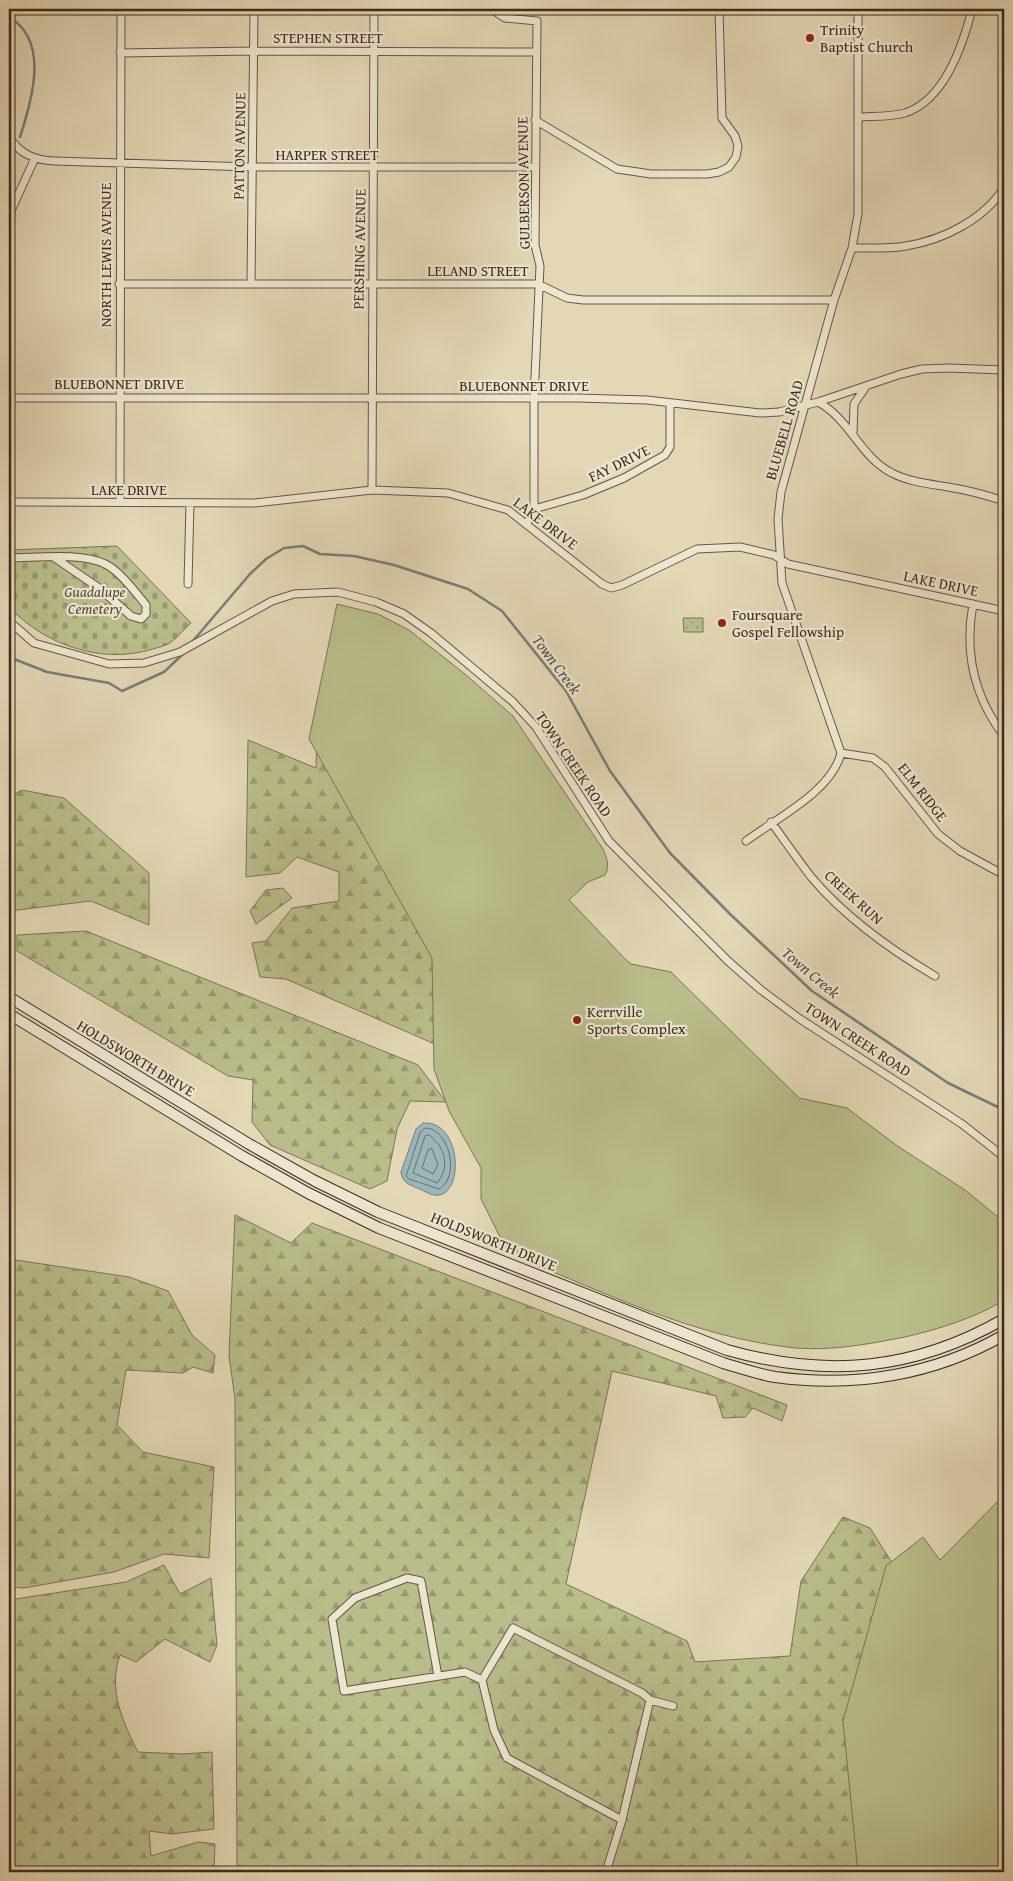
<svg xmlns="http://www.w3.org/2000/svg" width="1013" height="1881" viewBox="0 0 1013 1881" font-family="'Gentium Book Plus',serif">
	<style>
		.grass { fill: url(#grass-dots); stroke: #7c7456 }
		.forest { fill: url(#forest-firs); stroke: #7c7456 }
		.cemetery { fill: url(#cemetery-stones); stroke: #7c7456 }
		.garden { fill: #b9bd8a; stroke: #7c7456 }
		.water { fill: #9bb6b9; stroke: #767e7c }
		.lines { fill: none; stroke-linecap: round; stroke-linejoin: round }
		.shore { stroke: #6c706d; stroke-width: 1 }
		.stream { stroke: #767e7c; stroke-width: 2.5 }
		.minor-casing { stroke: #675546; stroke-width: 9 }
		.secondary-casing { stroke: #3e2a21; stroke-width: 12 }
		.minor { stroke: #ede5cf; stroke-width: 7 }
		.secondary { stroke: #ede5cf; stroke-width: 10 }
		.poi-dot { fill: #8f2418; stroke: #ede5cf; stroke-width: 2 }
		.labels { text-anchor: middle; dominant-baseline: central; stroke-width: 4.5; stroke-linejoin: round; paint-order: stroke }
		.poi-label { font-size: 15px; fill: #3e2a21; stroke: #ede5cf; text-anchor: start }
		.street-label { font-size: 15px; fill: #3e2a21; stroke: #ede5cf }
		.park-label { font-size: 15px; font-style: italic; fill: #574736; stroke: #ede5cf }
		.water-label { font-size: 16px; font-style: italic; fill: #554d47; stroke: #ede5cf }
	</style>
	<defs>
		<pattern id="grass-dots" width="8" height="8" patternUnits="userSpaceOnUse" patternTransform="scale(1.25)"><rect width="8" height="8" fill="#b9bd8a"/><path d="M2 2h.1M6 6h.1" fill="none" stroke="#989a70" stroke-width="1.8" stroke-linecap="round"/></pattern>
		<pattern id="forest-firs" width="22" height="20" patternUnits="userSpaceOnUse" patternTransform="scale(1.25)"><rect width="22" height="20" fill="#b9bd8a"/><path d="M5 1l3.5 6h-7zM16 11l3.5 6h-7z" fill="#989a70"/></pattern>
		<pattern id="cemetery-stones" width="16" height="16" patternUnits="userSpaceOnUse" patternTransform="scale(1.25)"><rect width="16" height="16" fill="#b9bd8a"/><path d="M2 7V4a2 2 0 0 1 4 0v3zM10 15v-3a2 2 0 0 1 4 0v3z" fill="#989a70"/></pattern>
	</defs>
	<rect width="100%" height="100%" fill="#e3d7b5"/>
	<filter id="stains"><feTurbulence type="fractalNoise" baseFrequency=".004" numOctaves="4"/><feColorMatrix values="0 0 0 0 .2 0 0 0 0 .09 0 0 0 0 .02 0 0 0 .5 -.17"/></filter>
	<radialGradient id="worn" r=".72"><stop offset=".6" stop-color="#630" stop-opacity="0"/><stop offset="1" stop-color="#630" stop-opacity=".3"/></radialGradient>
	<path class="grass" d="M683,618H703V632H684Z"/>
	<path class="forest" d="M317,717L396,781L462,1056L286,979L260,977L252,943L266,941L292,908L339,901V872L297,857L280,873L246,877L248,740L316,768Z
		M22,790L64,798L149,873V925L91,901L9,911V797Z
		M283,888L292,898L256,924L250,911L266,890Z
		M86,931L418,1065L446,1102L410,1101L397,1129L387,1181L370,1189L270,1145L252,1122L253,1080L228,1076L17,951V935Z
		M235,1215L291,1243L312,1223L787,1405L782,1421L753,1408L745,1417L723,1418L716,1396L612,1371L566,1584L687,1641L695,1662L790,1656L801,1581L843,1517L870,1528L915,1599L894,1872H237L235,1399L229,1356Z
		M9,1259L129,1277L168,1291L192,1335L215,1355L213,1373L193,1367L183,1373L126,1370L117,1425L143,1452L214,1467L209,1558L164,1554L114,1572L24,1588L9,1587Z
		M164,1565L180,1594L211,1578L217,1645L210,1662L165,1639L136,1662L120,1655C108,1689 122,1721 138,1752L183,1754L212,1752L214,1829L172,1834L149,1831L151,1856L198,1842L215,1844L214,1872H9V1600L126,1582Z"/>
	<path class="cemetery" d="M117,546L191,623C184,629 178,637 171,642C166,646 159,647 153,649C102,665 45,645 9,607V550Z"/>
	<path class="garden" d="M337,604L378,614L409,630L465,674L513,716L603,849C607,858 610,867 605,875L588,882L569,900L626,960L631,964L671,972L799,1098L847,1108L896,1145L965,1190L1004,1222V1300C978,1317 936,1330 905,1337C869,1344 832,1351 796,1348C695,1338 601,1291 508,1253L481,1199V1168L449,1111L434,1069L432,958L309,739Z
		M1004,1495V1872H858L843,1721L886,1566L923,1537L940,1560Z"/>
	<path class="water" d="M423,1123C463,1120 465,1200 434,1195C429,1194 424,1191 420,1189C410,1185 402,1183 401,1172L416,1129Z"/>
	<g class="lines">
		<path class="shore" d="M425,1128C449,1127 461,1177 439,1189L409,1179L406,1176L420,1133Z
			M429,1135C446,1147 450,1168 437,1183L413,1173L425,1136Z
			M432,1149L438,1165L433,1174L422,1168L428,1150Z"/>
		<path class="stream" d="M9,17C50,41 32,100 20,137
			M9,164L13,157
			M192,642L250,574L266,559L284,548L303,546L320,554L354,556L394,565L468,589L502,611L566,691L610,771L670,853L731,915L812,991L948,1083L1004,1110
			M9,657L47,672L109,683L122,691L164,672L184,653"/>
		<defs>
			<path id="minor" d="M491,9L505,18L537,21L535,245L540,266L534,399V509L527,523
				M120,53L254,51L536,52
				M858,117C874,116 890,117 905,113C945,100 963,45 972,9
				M535,120L617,169L651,174H707L719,172L729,167L736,157L738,146L735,136L722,118L719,9
				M9,137C20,154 34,160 54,161L252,167H536
				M9,215L35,158
				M852,248C869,248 889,249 906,246C943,240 983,220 1004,188
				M119,284H538L567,298L583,300H834
				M251,284L254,9
				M9,398H577L647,400L760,413L779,412L818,402C850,419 860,457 892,473C909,482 930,484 948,487C967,490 986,495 1004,501
				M818,402L901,374L922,369L948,368L1004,370
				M853,433L854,404L865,388
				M372,490L374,9
				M17,502L255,503L372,490L448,493L508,510L602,584L611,588L622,585L697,549L740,547L774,555L788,564L1004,611
				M120,502L121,9
				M534,509L583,495L624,478L665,455L670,447V403
				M9,558C36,558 81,552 105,564C119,570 136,593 146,605V614L141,619L131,616L99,588L55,558
				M188,584L190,503
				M973,604C964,653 975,698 1004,736
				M9,621L34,643L109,664L144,663L180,652L272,601L294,594L338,592L376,602L404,614L431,633L512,701L536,727L609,841L728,961L761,990L800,1019L962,1124L1004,1157
				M841,753L873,758L885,767L938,834L960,851L1004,875
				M771,822C785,841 798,860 812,878C846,918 891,950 935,976
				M746,841C777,818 832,791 841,753L782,583L778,519L781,492L834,300L852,248L858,214V9
				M438,1676L421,1581L407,1578L355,1598L332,1619L344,1691L465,1672L482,1680
				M622,1820L507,1758L494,1730L482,1680L513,1628L642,1693L650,1700L673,1706
				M606,1872L622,1820L650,1700"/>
			<path id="secondary" d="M9,997L249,1144L315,1181L378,1212L727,1350C827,1378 913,1371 1004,1319
				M9,1014L242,1156L308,1193L379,1228L723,1363C740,1368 757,1374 775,1377C855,1388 934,1375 1004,1335"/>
		</defs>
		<use href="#minor" class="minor-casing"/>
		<use href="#secondary" class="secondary-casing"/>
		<use href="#minor" class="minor"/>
		<use href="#secondary" class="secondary"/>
	</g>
	<g class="poi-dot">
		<circle cx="810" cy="38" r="5"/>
		<circle cx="722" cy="623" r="5"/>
		<circle cx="577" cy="1020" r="5"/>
	</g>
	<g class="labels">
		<g class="poi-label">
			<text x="820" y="29">Trinity<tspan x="820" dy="17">Baptist Church</tspan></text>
			<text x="732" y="614">Foursquare<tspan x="732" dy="17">Gospel Fellowship</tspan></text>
			<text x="587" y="1011">Kerrville<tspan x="587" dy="17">Sports Complex</tspan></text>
		</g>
		<g class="street-label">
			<text x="328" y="37">STEPHEN STREET</text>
			<text transform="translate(239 146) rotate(-89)">PATTON AVENUE</text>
			<text x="327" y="154">HARPER STREET</text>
			<text transform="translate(523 183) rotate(-91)">GULBERSON AVENUE</text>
			<text transform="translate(359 249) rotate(-89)">PERSHING AVENUE</text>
			<text transform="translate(105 255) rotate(-90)">NORTH LEWIS AVENUE</text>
			<text x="478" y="270">LELAND STREET</text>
			<text x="119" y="383">BLUEBONNET DRIVE</text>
			<text x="524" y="385">BLUEBONNET DRIVE</text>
			<text transform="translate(784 430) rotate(-74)">BLUEBELL ROAD</text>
			<text transform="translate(619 463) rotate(-26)">FAY DRIVE</text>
			<text x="129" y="489">LAKE DRIVE</text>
			<text transform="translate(546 523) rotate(37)">LAKE DRIVE</text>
			<text transform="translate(941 583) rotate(12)">LAKE DRIVE</text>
			<text transform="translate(574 764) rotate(56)">TOWN CREEK ROAD</text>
			<text transform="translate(923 792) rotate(52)">ELM RIDGE</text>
			<text transform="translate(854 897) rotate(42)">CREEK RUN</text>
			<text transform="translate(858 1039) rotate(33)">TOWN CREEK ROAD</text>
			<text transform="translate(136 1058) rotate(31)">HOLDSWORTH DRIVE</text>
			<text transform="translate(494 1241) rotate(22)">HOLDSWORTH DRIVE</text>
		</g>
		<g class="park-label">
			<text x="95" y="591">Guadalupe<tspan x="95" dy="17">Cemetery</tspan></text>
		</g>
		<g class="water-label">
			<text transform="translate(557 664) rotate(53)">Town Creek</text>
			<text transform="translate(811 972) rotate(40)">Town Creek</text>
		</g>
	</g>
	<rect width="1013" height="1881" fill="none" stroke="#e3d7b5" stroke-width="30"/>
	<rect x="10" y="10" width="993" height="1861" fill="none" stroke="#3e2a21" stroke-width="2.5"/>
	<rect x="15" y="15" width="983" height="1851" fill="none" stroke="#3e2a21"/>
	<rect width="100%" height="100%" filter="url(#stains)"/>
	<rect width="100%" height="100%" fill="url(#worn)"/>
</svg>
